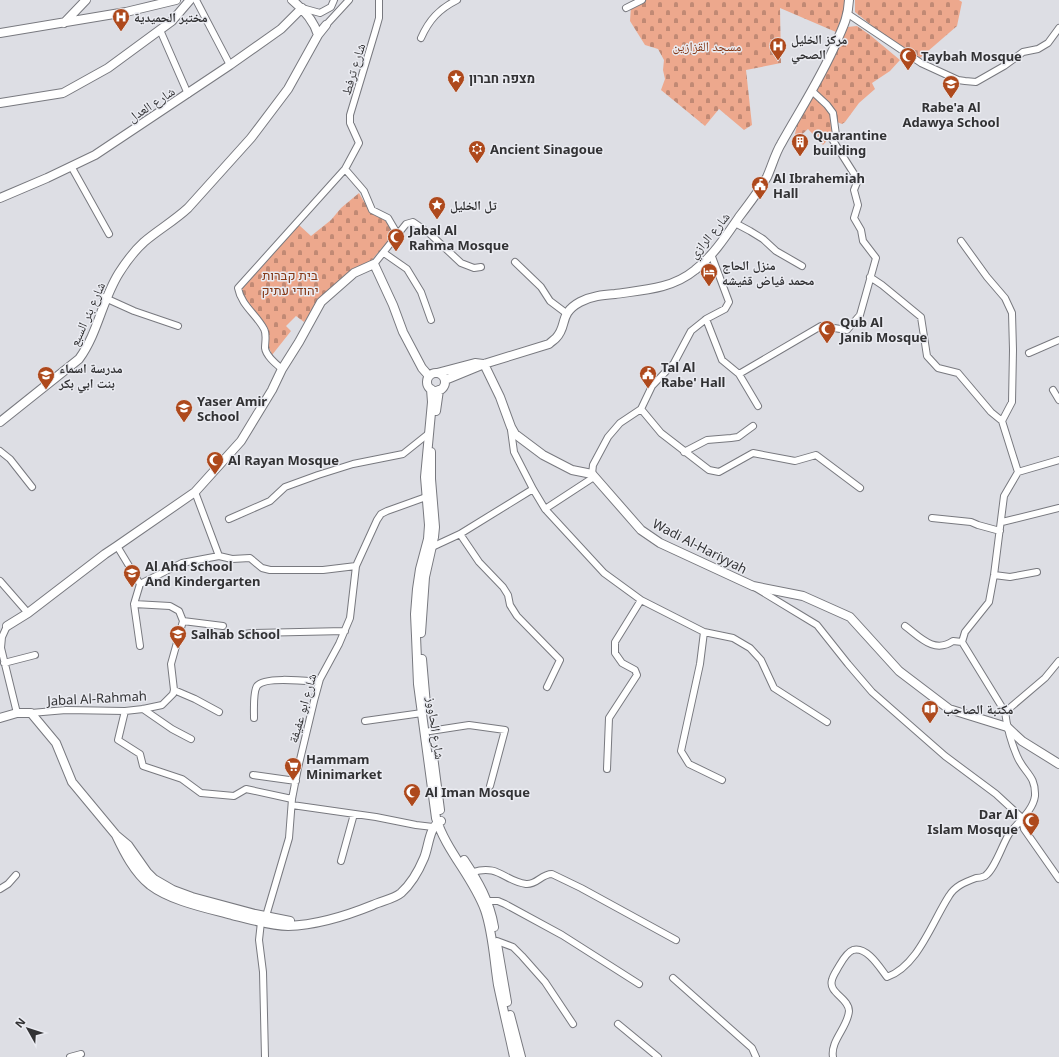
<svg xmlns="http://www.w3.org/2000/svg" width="1059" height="1057" viewBox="0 0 1059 1057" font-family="'Noto Sans','Noto Naskh Arabic',Heebo,sans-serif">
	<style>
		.cemetery { fill: url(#cemetery-stones) }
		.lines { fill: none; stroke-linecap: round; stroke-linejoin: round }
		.street-casing { stroke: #78797f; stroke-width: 8 }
		.secondary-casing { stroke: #78797f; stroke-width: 10 }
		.street { stroke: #fff; stroke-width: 6 }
		.secondary { stroke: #fff; stroke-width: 8 }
		.labels { text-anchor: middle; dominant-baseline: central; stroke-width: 3; stroke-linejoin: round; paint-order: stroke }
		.poi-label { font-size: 13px; font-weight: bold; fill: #323234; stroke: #eaebf1; text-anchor: start }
		.park-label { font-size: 13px; fill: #853816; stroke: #eaebf1 }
		.street-label { font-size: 13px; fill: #323234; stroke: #eaebf1 }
	</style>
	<defs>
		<pattern id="cemetery-stones" width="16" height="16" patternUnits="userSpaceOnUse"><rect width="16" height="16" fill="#eda88d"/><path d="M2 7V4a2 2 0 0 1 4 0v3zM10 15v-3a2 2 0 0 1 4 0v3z" fill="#c18974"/></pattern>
	</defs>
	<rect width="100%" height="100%" fill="#dddee4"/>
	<path class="cemetery" d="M638,0H846L845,9L836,32L780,8L781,63L746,70L752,125L744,130L719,109L705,126L661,90L665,79L663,70L664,60L658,49L645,45L630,21L631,6Z
		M855,0H959L962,2L957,26L920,58L891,41L855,12Z
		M857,26L870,35L900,60L890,71L872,83L875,89L859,103L845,122L842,124L837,122C837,108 827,101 817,92L819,83L847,27Z
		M812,97H815L830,111L833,134L823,145L808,129L798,138L795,134L798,120Z
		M359,193L366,205L374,215L387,220L393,236L369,263L323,295L304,322L296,316L286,326L291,331L272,355L268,345V330L245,300L242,289L247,280L299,225L311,236L331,220L341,208Z"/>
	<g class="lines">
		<defs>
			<path id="street" d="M196,0L230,65
				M302,8L320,13L331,7L334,0
				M626,8L642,0
				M848,14L921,63L958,80L965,81L976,82L1004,66L1023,52L1038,49L1048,43L1059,28
				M326,25L349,0
				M160,30L188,94
				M421,38C429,20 439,9 457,0
				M71,166L109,234
				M345,169L364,191L372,210L388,218L398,235
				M735,223L750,231L763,239L776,251L802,266
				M961,241L987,277L1005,298L1012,313L1013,350L1012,402L1002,421L1018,472
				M384,253L407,269L421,292L431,320
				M515,262L541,287L550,301L566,313
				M374,264L406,224L413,222L429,233L461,263L474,268L481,267
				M870,277L882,285L921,317L927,356L938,368L958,373L991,412L1002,421
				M103,297L134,311L178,326
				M706,319L722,360L739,374L758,406
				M1029,353L1059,340
				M282,369C276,364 266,356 265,348C265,342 267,334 264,329C257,315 241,305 238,288L345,169L359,143L350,123V115L375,32L379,18V0
				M739,374L821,326L847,330L860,315L876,258L863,241L861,230L854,218L858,205L854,190L858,180L832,139L836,135L833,113L827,105L812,91
				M1053,390L1059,400
				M641,409L661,433L709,470L719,472L753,453L795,461L816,455L860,488
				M511,430L514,452L533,489L545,509L604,573L641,600L704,632L733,638L750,648L761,660L774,688L827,722
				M0,451L10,459L32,487
				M684,452L707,440L731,438L738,437L753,426
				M592,474L593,465L608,437L620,423L641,409L652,386L674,363L691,331L706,319L725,309L729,302L711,254
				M195,492L219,556
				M545,509L594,477
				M932,518L971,522L978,525L1000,531
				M229,519L270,501L285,487L318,475L353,464L403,454L428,434
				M1002,522L1059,508
				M460,534L479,562L503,587L508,595L510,605L517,616L560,660L547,687
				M117,546L140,584L134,604L140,646
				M432,547L460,534L533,489
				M994,575L1010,577L1037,572
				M0,581L28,613
				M140,584L182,563L219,556L232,559L250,558L262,568L270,570H323L356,566
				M756,588L817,625L848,664L872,692L945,756L996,794L1022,818L1024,829L1059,879
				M183,621L223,626
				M7,626L2,637L1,648L17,713
				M905,626C920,637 934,654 953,641L962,642
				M704,632L700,664L681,751L689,764L722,780
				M244,634L252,633L345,631
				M4,663L35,655
				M174,690L195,699L219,712
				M143,709L172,729L191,739
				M125,711L118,740L140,754L143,766L182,779L201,793L234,796L246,789L292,799
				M1005,712L962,642L965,632L989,602L994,575L1004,496L1018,472L1059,460
				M31,713L66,710L125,711L143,709L162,705L173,694L174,690L171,664L183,621L179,611L170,606L134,604
				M254,718C254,710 253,692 257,686C264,676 307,681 319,682
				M365,721L422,713
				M430,731L469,725L505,730L490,786
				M607,769L609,718L637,675L635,670L622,663L615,653V642L641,600
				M253,775L296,781
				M292,805L376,817L416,825L433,827
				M341,861L354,814
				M473,872C499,864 504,881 526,884C537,885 541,874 552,874L581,888L676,940
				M0,889L8,884L16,875
				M487,901H498L505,904L562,935L639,984
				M266,916L289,838L292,799L298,768L314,701L320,679L339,644L350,618L356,566L377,520L381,514L387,511L426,497
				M261,922L259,940L263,972L265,1057
				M497,941L513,947L522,956L545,982L573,1024
				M673,978L752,1048L756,1057
				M618,1024L658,1057
				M70,1057L81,1054
				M833,1057C830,1041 848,1027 849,1011C849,998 828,993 832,980C833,975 837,970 839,966C842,961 847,952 853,950C867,946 880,968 887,977C918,966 932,922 949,896C955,886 965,882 976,878C978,878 983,877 985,876C995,869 1002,845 1009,834C1017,823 1033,811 1035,796C1036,775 1024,773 1017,756C1011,742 1007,727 1005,712L1045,678L1059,661"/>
			<path id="secondary" d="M64,23L86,0
				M0,33L126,12L176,0
				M318,35L326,25
				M0,103L63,93L108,68L172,21L190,0
				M0,198L47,178L95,155L230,65L281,29L302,8
				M484,364L500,397L511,427L515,434L543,455L572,470L592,474L641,530L660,543L753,586L803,596L850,617L899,671L949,709L1007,727L1022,741L1059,764
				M437,373L475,363L483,364
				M427 382a9 9 0 1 1 18 0a9 9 0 1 1-18 0Z
				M445,380L484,364L549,344C551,342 554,340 556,338C568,326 558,314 580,302C591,296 603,295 615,294C643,290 672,289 695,270C713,256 726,236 739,217C749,204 759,191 767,177C772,166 775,154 781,144C800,110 821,78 836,43C843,27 848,18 849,0
				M431,389L432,402L425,477L429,525L428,539L420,569L417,589L415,614L416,636L418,684L436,818C446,851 473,877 485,910C493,933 494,960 498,985C503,1009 509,1033 514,1057
				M436,411L439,390
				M0,422L79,359C98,333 102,300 119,273C126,262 134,251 144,242C158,230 174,221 188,208L251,138L288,89L318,35C314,21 303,9 292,0
				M7,626L28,613L105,554L117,546L195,492L241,441L272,390L282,369L299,342L321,302L354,273L374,264L393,305L403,332L422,368L429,376
				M421,633L425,577L434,537L435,527L431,479V452
				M422,659L426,705
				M0,718L17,713H31L56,743L72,782L116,835L128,845L147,872L154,879L173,890L192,897L255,914L290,921
				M433,756L440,810
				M116,835C124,852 134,872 150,885C171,901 206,908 232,915C250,919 270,926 288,926C318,925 346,916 373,905C381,901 394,899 401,893C411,884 419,870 424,858C429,846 429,826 441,821
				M464,860C478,881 490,902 494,927
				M497,944L507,1002
				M510,1015L521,1057"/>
		</defs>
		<use href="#street" class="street-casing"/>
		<use href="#secondary" class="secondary-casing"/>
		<use href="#street" class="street"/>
		<use href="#secondary" class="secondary"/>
	</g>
	<defs>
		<symbol id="hospital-pin" viewBox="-11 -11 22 30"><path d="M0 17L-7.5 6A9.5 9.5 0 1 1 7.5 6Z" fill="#ae491c" stroke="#eaebf1"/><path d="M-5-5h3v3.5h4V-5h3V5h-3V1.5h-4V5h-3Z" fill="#fff"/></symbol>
		<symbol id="mosque-pin" viewBox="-11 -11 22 30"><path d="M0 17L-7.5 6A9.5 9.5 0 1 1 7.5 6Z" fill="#ae491c" stroke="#eaebf1"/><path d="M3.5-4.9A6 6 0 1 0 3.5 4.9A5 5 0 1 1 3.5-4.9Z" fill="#fff"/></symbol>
		<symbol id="sight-pin" viewBox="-11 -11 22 30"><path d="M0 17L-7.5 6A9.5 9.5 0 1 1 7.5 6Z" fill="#ae491c" stroke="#eaebf1"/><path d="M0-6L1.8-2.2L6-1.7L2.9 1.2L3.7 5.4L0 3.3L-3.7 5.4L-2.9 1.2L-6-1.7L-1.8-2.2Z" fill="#fff"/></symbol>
		<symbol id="school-pin" viewBox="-11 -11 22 30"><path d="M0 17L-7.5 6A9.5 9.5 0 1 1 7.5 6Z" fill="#ae491c" stroke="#eaebf1"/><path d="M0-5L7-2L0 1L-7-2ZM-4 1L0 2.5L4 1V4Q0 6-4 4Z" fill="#fff"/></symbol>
		<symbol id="building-pin" viewBox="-11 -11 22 30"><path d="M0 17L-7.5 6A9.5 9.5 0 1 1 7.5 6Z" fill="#ae491c" stroke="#eaebf1"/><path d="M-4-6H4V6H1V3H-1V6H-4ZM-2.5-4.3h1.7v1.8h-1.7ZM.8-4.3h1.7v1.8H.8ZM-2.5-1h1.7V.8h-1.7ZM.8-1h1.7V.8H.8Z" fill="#fff"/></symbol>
		<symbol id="synagogue-pin" viewBox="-11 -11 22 30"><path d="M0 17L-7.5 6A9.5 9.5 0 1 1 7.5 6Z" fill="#ae491c" stroke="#eaebf1"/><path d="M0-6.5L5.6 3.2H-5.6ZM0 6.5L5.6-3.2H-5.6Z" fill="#fff"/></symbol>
		<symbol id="civic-pin" viewBox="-11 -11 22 30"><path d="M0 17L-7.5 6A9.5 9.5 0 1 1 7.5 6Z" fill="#ae491c" stroke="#eaebf1"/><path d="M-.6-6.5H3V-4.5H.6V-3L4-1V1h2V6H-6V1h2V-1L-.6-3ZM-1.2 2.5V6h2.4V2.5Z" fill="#fff"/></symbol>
		<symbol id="hotel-pin" viewBox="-11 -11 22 30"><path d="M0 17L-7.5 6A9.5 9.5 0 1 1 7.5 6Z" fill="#ae491c" stroke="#eaebf1"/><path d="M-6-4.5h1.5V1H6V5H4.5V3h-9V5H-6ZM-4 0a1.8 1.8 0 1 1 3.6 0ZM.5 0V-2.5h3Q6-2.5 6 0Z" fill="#fff"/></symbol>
		<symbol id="library-pin" viewBox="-11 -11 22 30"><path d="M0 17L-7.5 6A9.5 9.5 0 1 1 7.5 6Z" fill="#ae491c" stroke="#eaebf1"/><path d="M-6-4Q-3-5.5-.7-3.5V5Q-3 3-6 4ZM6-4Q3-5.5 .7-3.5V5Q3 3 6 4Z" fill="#fff"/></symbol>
		<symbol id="supermarket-pin" viewBox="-11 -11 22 30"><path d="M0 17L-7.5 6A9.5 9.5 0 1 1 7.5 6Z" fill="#ae491c" stroke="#eaebf1"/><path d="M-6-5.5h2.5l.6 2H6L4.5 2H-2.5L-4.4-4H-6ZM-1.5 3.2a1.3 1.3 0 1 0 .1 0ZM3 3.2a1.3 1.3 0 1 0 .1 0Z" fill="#fff"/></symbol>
	</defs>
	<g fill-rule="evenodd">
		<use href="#hospital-pin" x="111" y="7" width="20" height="27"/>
		<use href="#hospital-pin" x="768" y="36" width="20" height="27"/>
		<use href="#mosque-pin" x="898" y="46" width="20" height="27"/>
		<use href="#sight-pin" x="446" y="68" width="20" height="27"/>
		<use href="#school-pin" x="941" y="74" width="20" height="27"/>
		<use href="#building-pin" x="790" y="132" width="20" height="27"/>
		<use href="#synagogue-pin" x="467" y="139" width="20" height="27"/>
		<use href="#civic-pin" x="750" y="175" width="20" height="27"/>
		<use href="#sight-pin" x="427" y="195" width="20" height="27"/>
		<use href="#mosque-pin" x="386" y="227" width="20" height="27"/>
		<use href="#hotel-pin" x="699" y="262" width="20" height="27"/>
		<use href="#mosque-pin" x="817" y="319" width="20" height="27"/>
		<use href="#civic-pin" x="638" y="364" width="20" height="27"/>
		<use href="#school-pin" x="36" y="365" width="20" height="27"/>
		<use href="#school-pin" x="174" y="398" width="20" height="27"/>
		<use href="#mosque-pin" x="205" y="450" width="20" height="27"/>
		<use href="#school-pin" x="122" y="563" width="20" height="27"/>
		<use href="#school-pin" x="168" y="624" width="20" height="27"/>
		<use href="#library-pin" x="920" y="699" width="20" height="27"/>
		<use href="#supermarket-pin" x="283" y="756" width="20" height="27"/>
		<use href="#mosque-pin" x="402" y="782" width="20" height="27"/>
		<use href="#mosque-pin" x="1021" y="811" width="20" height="27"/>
	</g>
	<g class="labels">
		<g class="poi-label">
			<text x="134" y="17">مختبر الحميدية</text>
			<text x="791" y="39">مركز الخليل<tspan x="791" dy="15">الصحي</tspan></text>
			<text x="921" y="56">Taybah Mosque</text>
			<text x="469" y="78">מצפה חברון</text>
			<text x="951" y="107" text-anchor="middle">Rabe'a Al<tspan x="951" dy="15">Adawya School</tspan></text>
			<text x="813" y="135">Quarantine<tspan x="813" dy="15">building</tspan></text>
			<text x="490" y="149">Ancient Sinagoue</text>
			<text x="773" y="178">Al Ibrahemiah<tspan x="773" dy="15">Hall</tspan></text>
			<text x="450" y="205">تل الخليل</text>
			<text x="409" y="230">Jabal Al<tspan x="409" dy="15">Rahma Mosque</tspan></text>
			<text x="722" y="265">منزل الحاج<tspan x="722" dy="15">محمد فياض قفيشه</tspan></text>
			<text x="840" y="322">Qub Al<tspan x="840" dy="15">Janib Mosque</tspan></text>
			<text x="661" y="367">Tal Al<tspan x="661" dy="15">Rabe' Hall</tspan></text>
			<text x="59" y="368">مدرسة اسماء<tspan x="59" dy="15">بنت ابي بكر</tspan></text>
			<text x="197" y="401">Yaser Amir<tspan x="197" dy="15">School</tspan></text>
			<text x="228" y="460">Al Rayan Mosque</text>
			<text x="145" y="566">Al Ahd School<tspan x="145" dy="15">And Kindergarten</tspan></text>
			<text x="191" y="634">Salhab School</text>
			<text x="943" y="709">مكتبة الصاحب</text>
			<text x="306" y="759">Hammam<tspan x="306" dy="15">Minimarket</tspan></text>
			<text x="425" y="792">Al Iman Mosque</text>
			<text x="1018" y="814" text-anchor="end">Dar Al<tspan x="1018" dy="15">Islam Mosque</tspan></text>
		</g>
		<g class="park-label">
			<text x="707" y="46">مسجد القزازين</text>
			<text x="290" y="275">בית קברות<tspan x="290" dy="15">יהודי עתיק</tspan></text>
		</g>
		<g class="street-label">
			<text transform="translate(353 69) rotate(-73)">شارع ترفط</text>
			<text transform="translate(151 104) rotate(-33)">شارع العدل</text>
			<text transform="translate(709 235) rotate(-50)">شارع الرازي</text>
			<text transform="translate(87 314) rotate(-66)">شارع بئر السبع</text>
			<text transform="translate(700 546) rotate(27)">Wadi Al-Hariyyah</text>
			<text transform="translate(97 698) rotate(-3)">Jabal Al-Rahmah</text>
			<text transform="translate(302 708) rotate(-74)">شارع ابو عفيفة</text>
			<text transform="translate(436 728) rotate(82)">شارع الحاووز</text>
		</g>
	</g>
	<g transform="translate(28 1029) rotate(309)" stroke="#eaebf1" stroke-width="3" paint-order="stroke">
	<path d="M0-3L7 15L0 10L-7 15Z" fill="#323234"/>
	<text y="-6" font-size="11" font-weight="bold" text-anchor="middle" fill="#323234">N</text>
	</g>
</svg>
